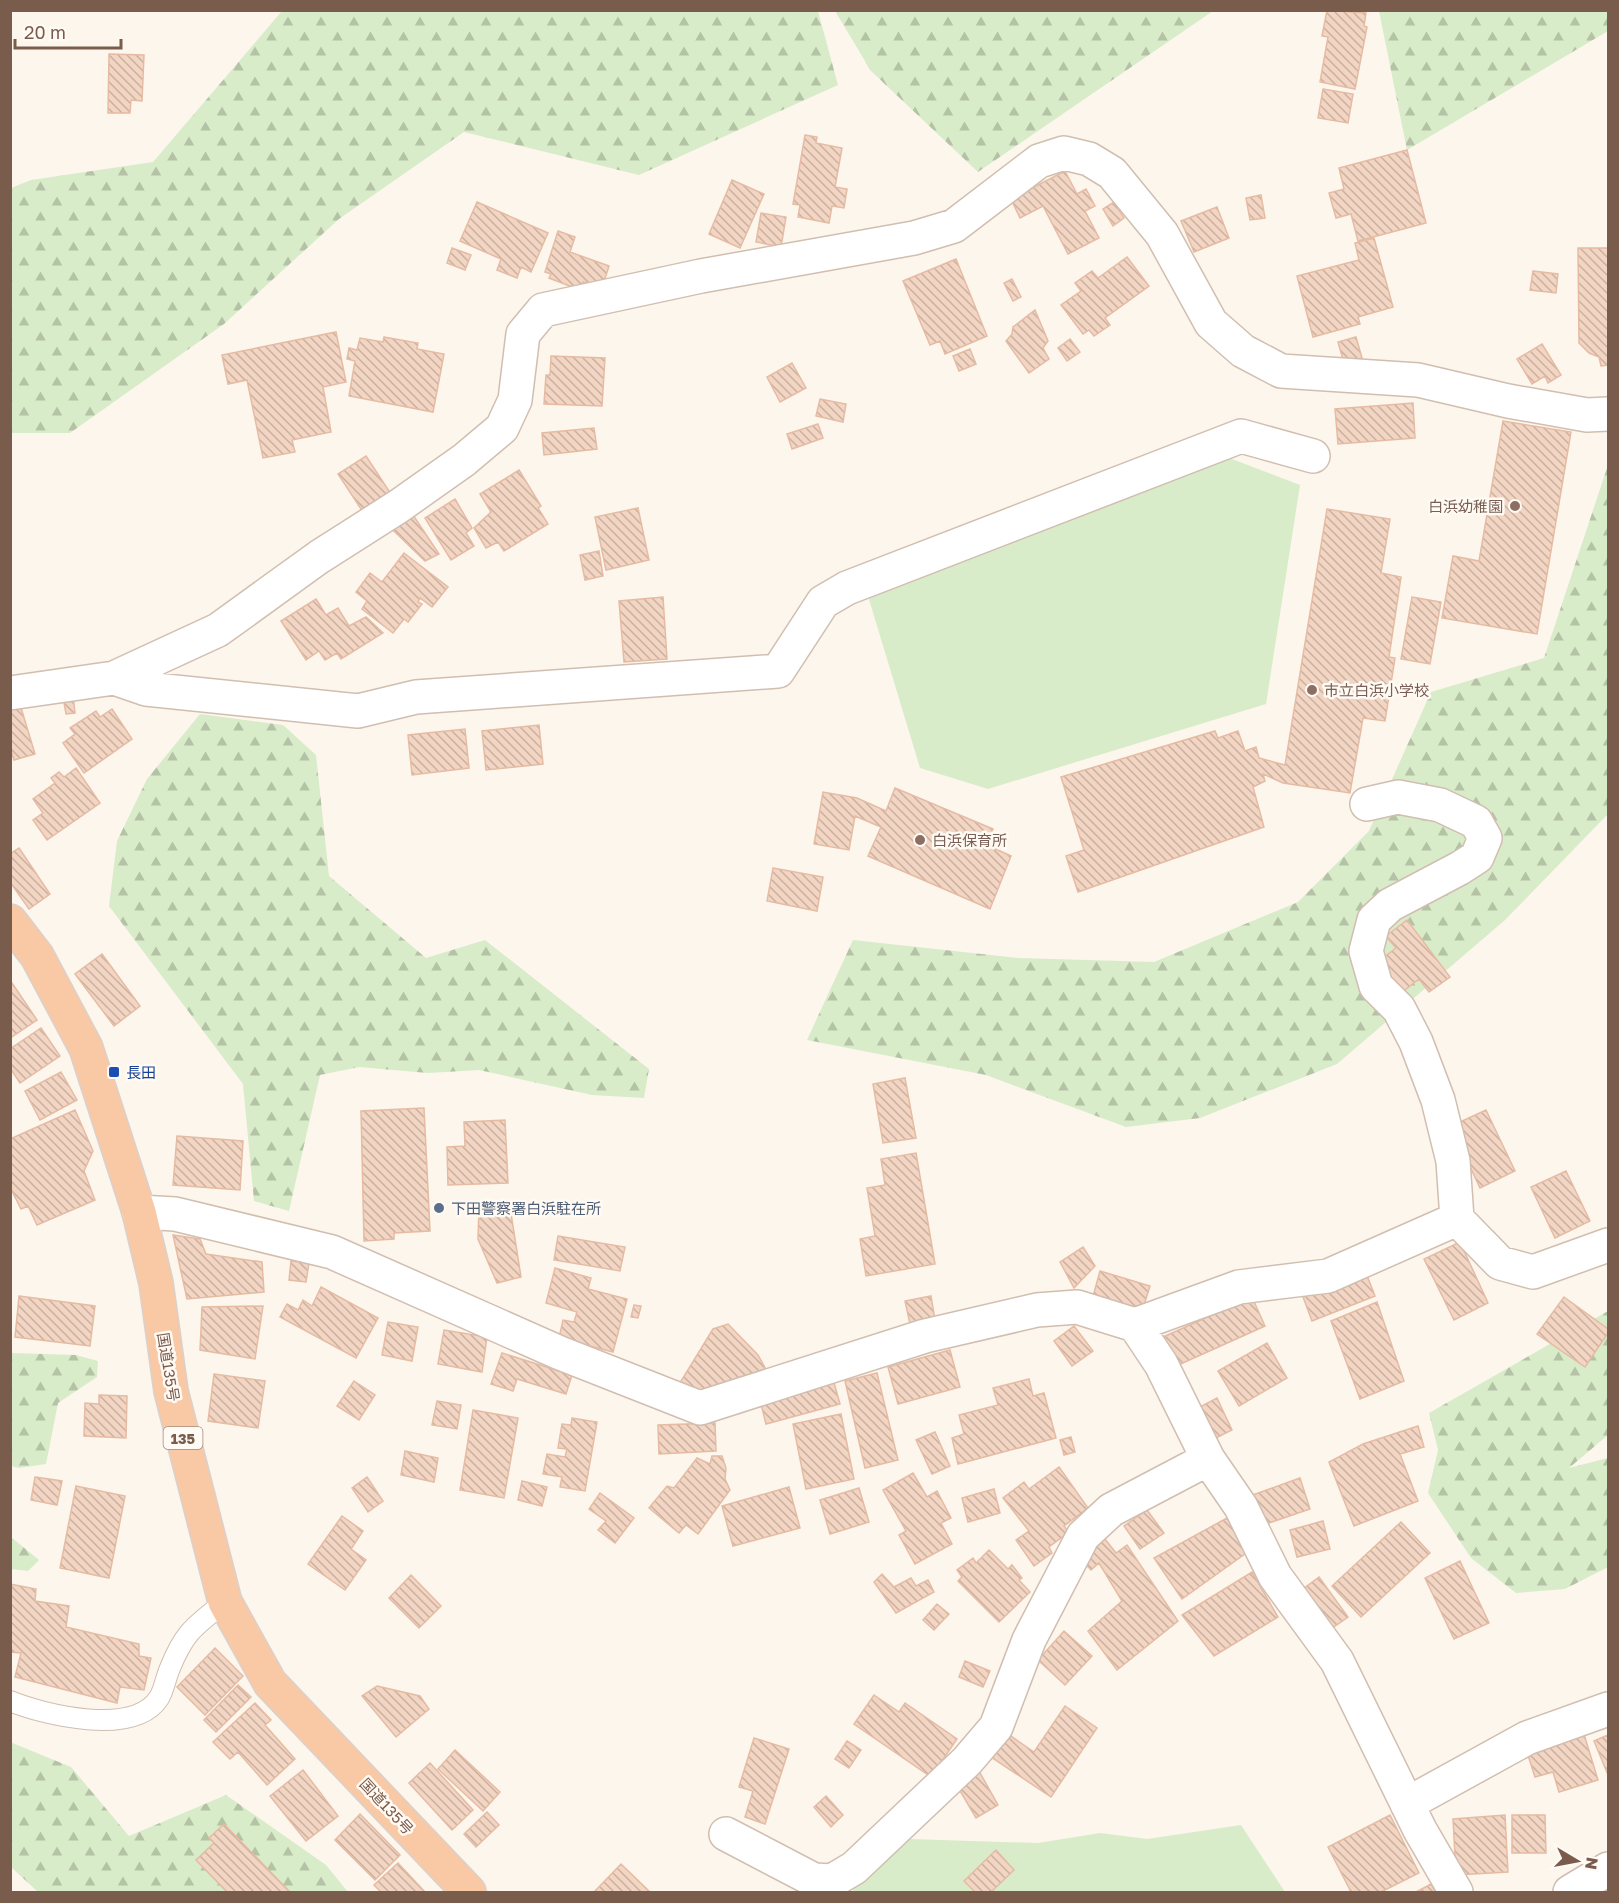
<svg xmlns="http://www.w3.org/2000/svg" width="1619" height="1903" viewBox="0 0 1619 1903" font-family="'Golos Text','Noto Sans JP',sans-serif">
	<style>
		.grass { fill: #d8ecc9 }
		.forest { fill: url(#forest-firs) }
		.building { fill: url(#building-back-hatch); stroke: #e6bba3; stroke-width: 1.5 }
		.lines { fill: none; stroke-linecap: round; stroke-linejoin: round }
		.service-casing { stroke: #d1beb0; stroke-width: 22 }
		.minor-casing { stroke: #d1beb0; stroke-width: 36 }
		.trunk-casing { stroke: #dad1cd; stroke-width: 36 }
		.service { stroke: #fff; stroke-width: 20 }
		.minor { stroke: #fff; stroke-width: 33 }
		.trunk { stroke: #f9c8a4; stroke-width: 33 }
		.education-dot { fill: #8d6e63; stroke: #fffaf3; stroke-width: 2 }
		.transit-dot { fill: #1a4fb4; stroke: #fffaf3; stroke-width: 2 }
		.service-dot { fill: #5c6f8a; stroke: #fffaf3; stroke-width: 2 }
		.labels { text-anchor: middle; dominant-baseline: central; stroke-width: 5; stroke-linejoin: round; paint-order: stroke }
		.shield { fill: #fffaf3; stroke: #a28b7f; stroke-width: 1.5 }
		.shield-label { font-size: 14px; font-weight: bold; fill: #7a5c4d }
		.education-label { font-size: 15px; fill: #785e54; stroke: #fffaf3; text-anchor: start }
		.transit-label { font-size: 15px; fill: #164399; stroke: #fffaf3; text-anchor: start }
		.service-label { font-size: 15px; fill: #4e5e75; stroke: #fffaf3; text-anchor: start }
		.street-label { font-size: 15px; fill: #7a5c4d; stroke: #fffaf3 }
	</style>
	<defs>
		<pattern id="forest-firs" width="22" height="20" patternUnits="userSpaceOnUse" patternTransform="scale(1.5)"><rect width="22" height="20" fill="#d8ecc9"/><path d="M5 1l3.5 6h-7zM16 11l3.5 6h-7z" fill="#b4c2a5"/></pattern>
		<pattern id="building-back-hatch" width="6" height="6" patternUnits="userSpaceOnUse" patternTransform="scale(1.5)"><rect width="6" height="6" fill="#f3d5c3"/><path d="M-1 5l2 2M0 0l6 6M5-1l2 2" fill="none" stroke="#cab0a1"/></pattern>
	</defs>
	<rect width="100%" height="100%" fill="#fdf6ec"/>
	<path class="grass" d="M1224,456L1300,485L1266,704L988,789L920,768L868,596Z
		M1241,1825L1285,1892H853L854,1868L910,1839L1038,1843L1100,1833L1147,1839Z"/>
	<path class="forest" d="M282,11H818L838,85L639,175L464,132L339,219L224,324L70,433H11V188L31,180L153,162Z
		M835,11H1213L978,172L871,71Z
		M1379,11H1608V31L1407,150Z
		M1608,465V814L1505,920L1337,1064L1200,1118L1126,1127L986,1075L807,1040L853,940L1018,958L1154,962L1298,902L1369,831L1431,692L1544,658Z
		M200,714L283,725L316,755L329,876L426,958L485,940L649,1069L644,1098L592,1095L479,1070L428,1073L359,1067L320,1075L289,1211L254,1201L243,1084L109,906L117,841L147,779Z
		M1608,1311V1435L1569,1468L1608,1458V1567L1565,1589L1516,1593L1471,1558L1428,1493L1438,1450L1429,1413Z
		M11,1353L76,1355L98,1361L97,1377L58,1403L46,1464L19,1468L11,1466Z
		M11,1537L39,1560L28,1571L11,1569Z
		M10,1742L71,1767L129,1836L226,1795L326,1865L348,1892H38L11,1867Z"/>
	<path class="building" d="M1327,10L1366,13L1364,26L1367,27L1355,89L1320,82L1328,37L1322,36Z
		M109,54L144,55L142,101L131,100L130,113H108Z
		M1323,89L1353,94L1348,123L1318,118Z
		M805,135L817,137L816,143L842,148L835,187L847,189L844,208L832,206L829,223L798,217L800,205L793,204Z
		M1407,150L1426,223L1358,241L1351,214L1336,218L1329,193L1344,189L1339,168Z
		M1065,171L1077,194L1086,189L1095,206L1085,211L1099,238L1068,254L1043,206L1020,218L1011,199Z
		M732,180L764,194L740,248L709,234Z
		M1261,195L1265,218L1250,220L1246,198Z
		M477,202L548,233L531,272L521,267L517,278L497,270L501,259L460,241Z
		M1114,202L1124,218L1113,226L1103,209Z
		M1217,207L1229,238L1194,252L1181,221Z
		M761,213L786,217L781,247L756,242Z
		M558,231L575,237L570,252L609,266L602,288L583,282L580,290L549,278L551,274L545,272Z
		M1374,238L1393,307L1358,317L1360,324L1313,337L1297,276L1359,260L1355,243Z
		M452,248L471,255L465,270L447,263Z
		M1578,248H1608V365L1601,366L1599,357L1589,353L1579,343Z
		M1127,257L1149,286L1105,318L1110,325L1094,336L1089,330L1083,334L1061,305L1081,291L1075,283L1092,271L1098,278Z
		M956,259L987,336L945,354L940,341L930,345L903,281Z
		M1533,271L1558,274L1556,293L1530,290Z
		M1012,279L1021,297L1013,301L1004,283Z
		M1035,310L1048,341L1043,348L1049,359L1029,373L1006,341L1012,334L1013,327Z
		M336,332L346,382L323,387L331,432L292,440L295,452L263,458L247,380L228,384L222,355Z
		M384,337L418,343L417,349L444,354L433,412L349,396L355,361L347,359L349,348L357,350L360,338L383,342Z
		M1356,337L1362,358L1344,363L1338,342Z
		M1070,339L1080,352L1067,361L1058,348Z
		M1542,344L1561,375L1548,383L1545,376L1532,384L1517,359Z
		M970,349L976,364L959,371L953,356Z
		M551,356L605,358L602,406L544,404L546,375H550Z
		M792,363L806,388L780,402L767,377Z
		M820,399L846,404L843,422L816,416Z
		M1413,403L1415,438L1338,444L1335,409Z
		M1503,421L1571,432L1537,634L1442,618L1453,556L1479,561Z
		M818,424L823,438L792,449L787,434Z
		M594,428L597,449L544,455L542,433Z
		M366,456L391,494L363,512L338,474Z
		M519,470L541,506L538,508L548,524L504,551L498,542L486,548L474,528L491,512L480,494Z
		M455,499L472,528L466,533L474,546L451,560L425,518Z
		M638,508L649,560L606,570L595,517Z
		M1327,509L1390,519L1381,573L1401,577L1389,657L1395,658L1385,721L1363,718L1350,793L1283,783L1263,774L1265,781L1253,787L1264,827L1078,892L1066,856L1084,850L1061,777L1215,731L1218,738L1238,731L1245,751L1256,747L1259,758L1285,765Z
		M413,515L439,554L425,561L392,529Z
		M599,551L603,576L585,580L580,555Z
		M404,553L448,587L432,607L420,598L418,602L422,604L408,622L404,619L393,633L362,609L367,601L356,592L370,573L382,582Z
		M663,597L667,659L624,662L619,601Z
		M1412,597L1441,602L1430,664L1401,659Z
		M316,599L326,615L338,608L349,626L366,617L383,633L341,659L337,653L325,660L319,651L306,660L281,621Z
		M73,695L75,713L66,714L63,697Z
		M19,701L35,754L14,760L10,748V704Z
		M112,709L132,739L84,773L63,743L75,734L70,728L96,711L100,717Z
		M539,725L543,764L486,770L482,731Z
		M465,729L469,768L412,775L408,735Z
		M76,768L100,803L47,840L33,820L43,813L33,799L55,783L51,778L59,772L64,777Z
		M895,788L993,829L987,845L1011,856L990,909L868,856L881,827L855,816L849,850L814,844L823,792L857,798L886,811Z
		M19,848L50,894L29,909L10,882V854Z
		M773,868L823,877L817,911L767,901Z
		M1407,920L1450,977L1429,992L1419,979L1401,993L1378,962L1396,948L1386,936Z
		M102,954L140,1006L114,1026L75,974Z
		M10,980L37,1020L10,1038Z
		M41,1028L60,1056L20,1083L10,1068V1049Z
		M61,1072L77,1100L40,1120L25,1091Z
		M905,1078L916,1138L883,1143L873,1084Z
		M424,1108L430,1231L394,1233V1239L364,1241L361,1111Z
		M75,1110L93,1151L84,1171L95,1200L37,1225L28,1206L21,1209L10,1187V1139Z
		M1486,1110L1515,1171L1480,1188L1451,1126Z
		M505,1120L508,1183L448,1185L447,1147L465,1146L464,1122Z
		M177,1136L243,1141L240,1190L173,1185Z
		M916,1153L935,1264L866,1276L860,1239L875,1236L867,1188L885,1185L881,1159Z
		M1566,1171L1590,1221L1555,1238L1531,1187Z
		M510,1207L521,1277L497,1283L478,1239L479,1208Z
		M173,1235L200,1239L206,1254L262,1262L264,1292L187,1299Z
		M558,1236L625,1247L620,1271L554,1260Z
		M1460,1242L1488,1303L1454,1320L1424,1259Z
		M1083,1247L1095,1266L1074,1288L1060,1262Z
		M291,1261L309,1263L306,1282L289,1280Z
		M555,1268L591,1278L588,1289L627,1299L613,1352L559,1338L563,1320L574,1322L577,1312L546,1303Z
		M1100,1271L1150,1286L1141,1315L1092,1300Z
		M1366,1273L1375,1296L1312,1321L1303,1297Z
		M321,1287L378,1318L356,1358L280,1317L287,1304L298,1310L303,1300L312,1306Z
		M19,1296L95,1306L90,1346L15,1337Z
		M931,1296L935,1320L910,1324L905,1301Z
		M1252,1297L1265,1326L1174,1367L1161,1338Z
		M1564,1297L1608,1329V1333L1585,1367L1537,1334Z
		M1377,1302L1404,1381L1360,1399L1331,1321Z
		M634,1305L641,1306L638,1318L631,1317Z
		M263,1306L255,1359L200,1350L202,1307Z
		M388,1322L418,1327L412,1361L382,1355Z
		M728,1324L758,1355L769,1375L698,1392L678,1386L713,1329Z
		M1074,1326L1093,1351L1072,1366L1054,1341Z
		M444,1330L487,1337L482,1372L438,1364Z
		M1267,1343L1287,1378L1239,1406L1218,1371Z
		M950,1350L960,1387L898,1404L888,1367Z
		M502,1353L572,1375L566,1394L517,1379L513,1391L491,1384Z
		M877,1373L898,1460L865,1468L845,1381Z
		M214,1374L265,1381L258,1428L208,1421Z
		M833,1379L840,1404L766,1424L760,1400Z
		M1029,1379L1033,1396L1044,1393L1056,1438L958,1464L952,1438L964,1434L959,1415L998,1405L993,1388Z
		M354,1381L375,1395L359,1420L337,1406Z
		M99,1395L127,1396L126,1438L84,1436L85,1403L99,1404Z
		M1217,1398L1232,1430L1212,1440L1196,1409Z
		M437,1401L461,1405L457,1429L432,1425Z
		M473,1410L518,1418L504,1498L460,1490Z
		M841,1414L854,1479L806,1489L793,1424Z
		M572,1418L597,1422L585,1491L560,1487L562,1477L543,1474L547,1454L565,1457L567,1449L558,1448L562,1424L571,1425Z
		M715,1423L716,1451L659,1454L658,1425Z
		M1418,1426L1424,1447L1400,1454L1418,1501L1354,1526L1329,1462L1363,1444Z
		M935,1432L950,1466L932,1474L916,1440Z
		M1071,1437L1075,1452L1064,1455L1060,1440Z
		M405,1451L438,1458L434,1482L401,1475Z
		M712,1456H722L726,1468L725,1479L730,1490L698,1534L686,1525L679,1533L649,1508L667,1486L674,1488L697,1458L710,1464Z
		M1059,1467L1088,1508L1064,1526L1069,1532L1049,1547L1052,1553L1034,1566L1016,1540L1029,1531L1003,1498L1024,1482L1029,1489Z
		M913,1473L927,1497L937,1491L951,1518L941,1523L952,1544L915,1564L899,1535L906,1531L883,1490Z
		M35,1477L62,1481L57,1505L31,1500Z
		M367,1477L383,1501L368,1512L352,1488Z
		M1300,1478L1310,1509L1260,1526L1250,1496Z
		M522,1481L547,1487L542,1506L518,1500Z
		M76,1486L125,1496L109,1578L60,1568Z
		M789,1487L800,1528L733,1546L722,1506Z
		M859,1488L869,1522L830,1534L820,1500Z
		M994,1489L1000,1513L968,1522L962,1498Z
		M600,1493L634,1518L615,1543L598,1530L606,1521L589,1509Z
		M1147,1510L1164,1533L1140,1549L1124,1526Z
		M342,1516L363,1531L351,1549L366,1560L345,1590L308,1564Z
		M1227,1518L1249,1551L1182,1599L1154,1558Z
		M1323,1521L1330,1549L1297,1557L1290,1530Z
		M1401,1522L1430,1553L1361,1617L1332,1586Z
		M1105,1539L1116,1553L1127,1545L1178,1621L1117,1670L1088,1631L1122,1601L1099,1563L1091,1570L1081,1559Z
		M989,1550L1008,1569L1012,1565L1022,1578L1019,1580L1030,1592L999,1622L958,1581L962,1577L957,1570L973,1558L976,1563Z
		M1460,1561L1489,1623L1454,1639L1425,1578Z
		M1252,1572L1278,1617L1214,1656L1182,1615Z
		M882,1574L894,1587L911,1578L916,1586L928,1580L934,1592L896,1613L874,1582Z
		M411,1575L441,1606L419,1628L389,1598Z
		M1319,1577L1348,1617L1328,1631L1299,1592Z
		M10,1584L36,1589L35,1601L69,1606L66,1627L139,1644V1656L151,1658L144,1690L120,1687L117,1703L15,1677L21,1653L10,1652Z
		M937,1604L949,1614L934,1630L923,1620Z
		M1064,1631L1092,1656L1065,1685L1038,1660Z
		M215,1648L243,1676L205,1715L177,1687Z
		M965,1661L990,1671L983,1687L959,1677Z
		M238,1685L251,1697L216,1732L204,1720Z
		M377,1686L420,1696L429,1709L396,1737L362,1696Z
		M874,1695L899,1712L905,1703L957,1739L931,1777L854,1724Z
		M255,1703L271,1720L265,1725L295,1759L267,1785L238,1752L230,1759L213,1742Z
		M1065,1706L1097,1728L1051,1797L988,1755L1005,1732L1034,1752Z
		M1583,1731L1598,1780L1559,1792L1553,1772L1535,1777L1526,1749Z
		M1608,1735V1775L1594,1741Z
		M754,1738L789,1749L765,1824L745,1817L753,1791L739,1787Z
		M847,1741L861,1750L849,1768L835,1759Z
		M455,1750L500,1792L483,1811L438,1769Z
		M430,1763L473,1810L452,1830L409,1783Z
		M303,1770L338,1816L306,1841L270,1796Z
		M979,1771L998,1805L976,1818L956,1784Z
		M826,1796L843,1815L831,1827L814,1807Z
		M487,1812L499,1825L476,1847L464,1834Z
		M360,1814L400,1855L375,1880L335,1840Z
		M1390,1815L1419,1873L1381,1892H1351L1328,1847Z
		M1505,1815L1508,1872L1456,1875L1453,1819Z
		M1512,1815H1545L1546,1853H1512Z
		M224,1824L290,1892H227L196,1860L214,1843L209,1838Z
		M996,1850L1014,1870L991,1892H975L964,1881Z
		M398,1863L425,1892H381L374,1885Z
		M621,1864L650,1892H594Z
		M1431,1884L1436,1892H1416Z"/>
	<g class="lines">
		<defs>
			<path id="service" d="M10,1701C44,1715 134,1737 159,1698C164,1690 166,1677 170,1668C185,1631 195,1626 225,1602"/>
			<path id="minor" d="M114,678L146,689L358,711L416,697L778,671L823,602L847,588L1241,436L1313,456
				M10,693L114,678L218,630L319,557L399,506L464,460L502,428L515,400L523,334L543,310L701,276L914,238L954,226L1039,161L1064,153L1089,159L1112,173L1162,234L1211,323L1243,351L1281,371L1418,380L1508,401L1587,415L1608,414
				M1367,804L1398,797L1440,805L1476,822L1485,838L1477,857L1460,868L1390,905L1374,920L1366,951L1376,986L1399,1009L1416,1042L1438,1100L1453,1161L1457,1219
				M139,1212L175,1214L332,1252L560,1353L700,1408L925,1336L1037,1310L1077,1307L1135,1325L1239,1287L1328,1276L1457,1219L1500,1263L1533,1272L1608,1245
				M1135,1325L1161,1364L1208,1459L1241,1507L1275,1576L1337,1661L1420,1830L1456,1892
				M1407,1804L1527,1738L1608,1709
				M726,1834L814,1880L832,1881L854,1868L967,1761L996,1727L1029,1640L1083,1536L1111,1510L1208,1459
				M1570,1892L1608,1869"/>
			<path id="trunk" d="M10,921L37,956L86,1048L139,1212L156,1283L171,1391L225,1602L270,1683L469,1892"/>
		</defs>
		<use href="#service" class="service-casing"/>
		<use href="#minor" class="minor-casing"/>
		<use href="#trunk" class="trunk-casing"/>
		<use href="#service" class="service"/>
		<use href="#minor" class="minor"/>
		<use href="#trunk" class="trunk"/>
	</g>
	<g class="education-dot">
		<circle cx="1515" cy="506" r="6"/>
		<circle cx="1312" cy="690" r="6"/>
		<circle cx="920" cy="840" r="6"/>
	</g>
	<rect class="transit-dot" x="108" y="1066" width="12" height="12" rx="3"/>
	<circle class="service-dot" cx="439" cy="1208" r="6"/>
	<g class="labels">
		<rect class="shield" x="163.5" y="1427" width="39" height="22" rx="4.5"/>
		<g class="shield-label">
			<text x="183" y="1438">135</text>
		</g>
		<g class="education-label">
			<text x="1503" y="506" text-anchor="end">白浜幼稚園</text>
			<text x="1324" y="690">市立白浜小学校</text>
			<text x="932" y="840">白浜保育所</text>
		</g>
		<g class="transit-label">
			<text x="126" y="1072">長田</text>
		</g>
		<g class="service-label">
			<text x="451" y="1208">下田警察署白浜駐在所</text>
		</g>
		<g class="street-label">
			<text transform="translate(169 1367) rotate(81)">国道135号</text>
			<text transform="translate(387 1806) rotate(47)">国道135号</text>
		</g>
	</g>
	<rect width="1619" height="1903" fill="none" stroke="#7a5c4d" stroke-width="24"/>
	<g transform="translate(1577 1861) rotate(100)" stroke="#fffaf3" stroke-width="4.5" paint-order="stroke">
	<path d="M0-4.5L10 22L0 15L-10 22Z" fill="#7a5c4d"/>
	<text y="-9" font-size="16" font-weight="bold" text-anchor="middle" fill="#7a5c4d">N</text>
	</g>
	<path d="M15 39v9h106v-9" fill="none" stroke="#7a5c4d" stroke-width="3"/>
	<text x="24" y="39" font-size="18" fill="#7a5c4d" stroke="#fffaf3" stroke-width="4.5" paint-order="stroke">20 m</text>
</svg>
